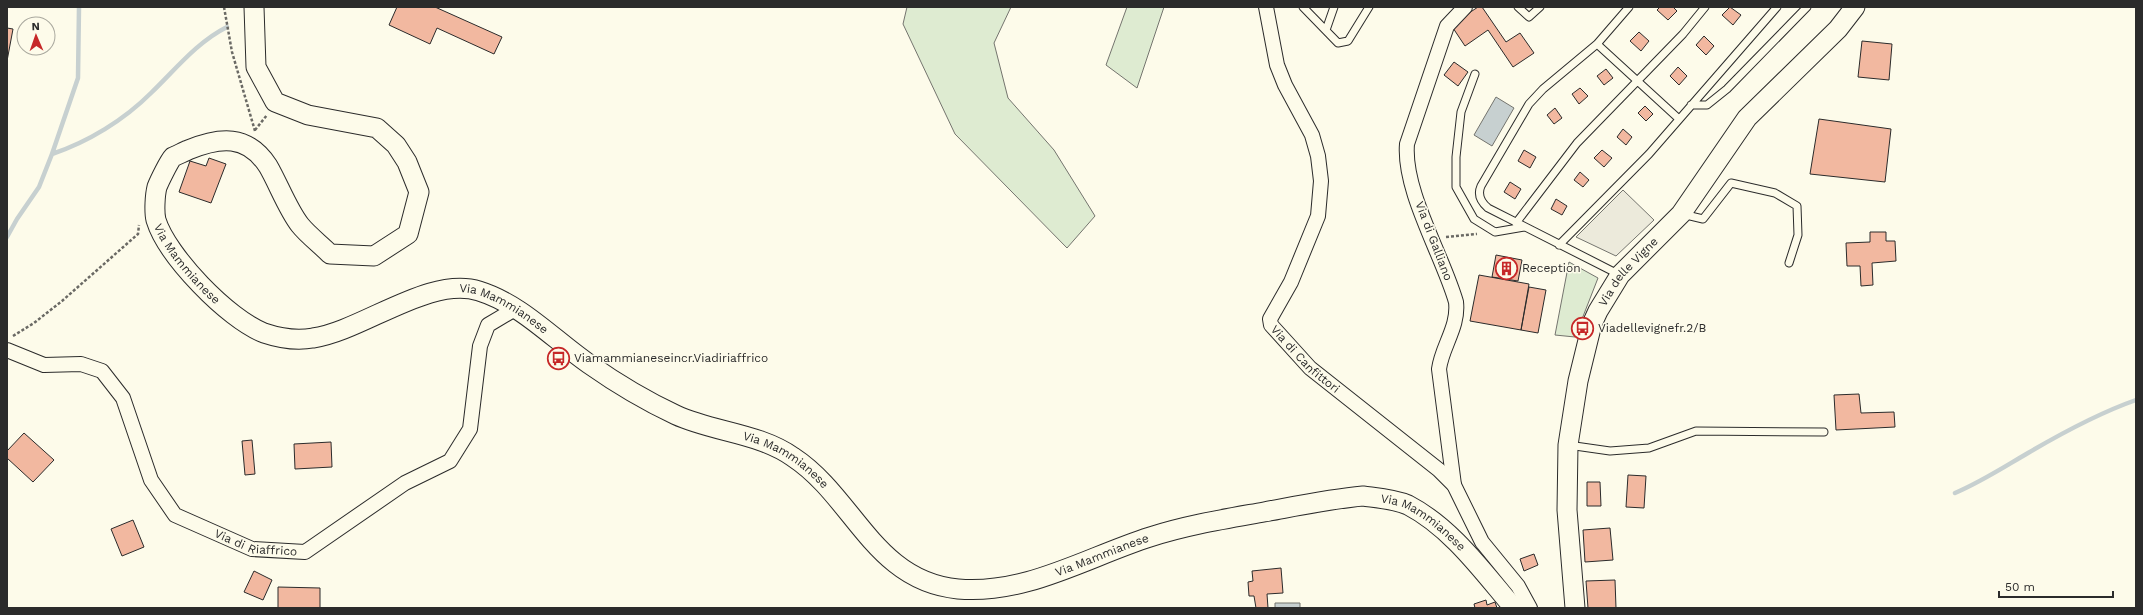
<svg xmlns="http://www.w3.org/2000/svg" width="2143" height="615" viewBox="0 0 2143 615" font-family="'Work Sans',sans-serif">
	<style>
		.green { fill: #deebd1; stroke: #74746e }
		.parking { fill: #eceadb; stroke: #74746e }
		.water { fill: #c7d0d0; stroke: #74746e }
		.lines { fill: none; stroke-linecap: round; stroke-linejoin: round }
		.stream { stroke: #c7d0d0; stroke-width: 4.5 }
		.building { fill: #f2b8a0; stroke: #2b2b2b }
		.lane-casing { stroke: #2b2b2b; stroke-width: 9 }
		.street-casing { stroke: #2b2b2b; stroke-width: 16 }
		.secondary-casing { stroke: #2b2b2b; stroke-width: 21 }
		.path { stroke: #6a6964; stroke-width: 2.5; stroke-dasharray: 3 2; stroke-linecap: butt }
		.lane { stroke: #fdfbea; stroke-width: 7 }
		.street { stroke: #fdfbea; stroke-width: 14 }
		.secondary { stroke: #fdfbea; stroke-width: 19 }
		.labels { text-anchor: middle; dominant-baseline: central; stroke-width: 3; stroke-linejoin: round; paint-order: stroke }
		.street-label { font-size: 12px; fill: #2b2b2b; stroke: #fdfbea }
		.poi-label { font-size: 12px; fill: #2b2b2b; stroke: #fdfbea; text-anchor: start }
	</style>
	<rect width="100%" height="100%" fill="#fdfbea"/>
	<path class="green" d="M907,7H1011L994,43L1008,98L1054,150L1095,216L1067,248L955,134L903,24Z
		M1127,7H1164L1137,88L1106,65Z
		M1569,262L1598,278L1575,337L1555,335Z"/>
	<path class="parking" d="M1623,190L1654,220L1616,256L1576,237Z"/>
	<path class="water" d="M1496,97L1514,108L1492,146L1474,135Z
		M1275,603H1300V608H1275Z"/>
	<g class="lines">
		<path class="stream" d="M52,154C88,142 124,120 151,93C175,70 197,42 227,27
			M7,237L17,219L39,187L52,154L78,78L79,7
			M1955,493C1981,482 2004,467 2028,453C2062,433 2099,413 2136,400"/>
	</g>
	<path class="building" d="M397,7H435L502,37L494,54L437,28L430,44L389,25Z
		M1478,7H1482L1506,42L1520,33L1534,53L1513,67L1488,30L1465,46L1451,25Z
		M1660,7H1673L1677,11L1668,20L1657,10Z
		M1730,7L1741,15L1733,25L1722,15Z
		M7,28L13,29L7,61Z
		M1639,32L1649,41L1641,51L1630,41Z
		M1704,36L1714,46L1706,55L1696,45Z
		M1862,41L1892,44L1889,80L1858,77Z
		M1454,62L1468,72L1458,86L1444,75Z
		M1678,67L1687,76L1679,85L1670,76Z
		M1606,69L1613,78L1604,85L1597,76Z
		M1580,88L1588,96L1579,104L1572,94Z
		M1645,106L1653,114L1646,121L1638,113Z
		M1555,108L1562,118L1554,124L1547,115Z
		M1819,119L1891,129L1885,182L1810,174Z
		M1623,129L1632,137L1626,145L1617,137Z
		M1524,150L1536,157L1530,168L1518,161Z
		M1602,150L1612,158L1604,167L1594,158Z
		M209,158L226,164L211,203L179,192L190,161L206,166Z
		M1580,172L1589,180L1583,187L1574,180Z
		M1510,182L1521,189L1515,199L1504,192Z
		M1556,199L1567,206L1562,215L1551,209Z
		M1870,232H1886V241H1895L1896,261L1872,263L1873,285L1861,286L1860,266H1847L1846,243L1870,242Z
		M1496,255L1522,260L1518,281L1492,277Z
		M1479,275L1529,284L1521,330L1470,321Z
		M1529,287L1546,290L1538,333L1521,330Z
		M1859,394L1861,413L1894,412L1895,427L1836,430L1834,395Z
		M24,433L54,460L33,482L7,458V451Z
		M252,440L255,474L245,475L242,441Z
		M331,442L332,467L295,469L294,444Z
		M1628,475L1646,476L1644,508L1626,507Z
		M1587,482H1600L1601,506H1587Z
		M133,520L144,547L122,556L111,529Z
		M1610,528L1613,560L1585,562L1583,530Z
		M1534,554L1538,565L1524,571L1520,559Z
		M1281,568L1283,593L1267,594L1268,608H1256L1254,596H1249L1248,582L1253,581L1252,571Z
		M254,571L272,580L263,600L244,592Z
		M1615,580L1616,608H1588L1586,581Z
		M278,587L320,588V608H278Z
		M1486,600L1487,605L1495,602L1497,608H1475L1474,604Z"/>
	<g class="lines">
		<defs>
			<path id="lane" d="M1303,7L1338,43L1348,41L1369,7
				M1518,7L1529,17L1540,7
				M1326,30L1334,7
				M1597,44L1679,119
				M1475,74L1461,112L1456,157V187L1474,219L1495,232L1524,227
				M1691,105H1707L1727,89L1807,7
				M1682,214L1703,219L1731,183L1775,193L1797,206L1798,235L1789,263
				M1516,223L1577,143L1683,34L1705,7
				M1559,245L1649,154L1777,7
				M1620,275L1488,208C1481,202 1477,195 1481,186L1529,104L1543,89L1597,44L1629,7
				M1568,445L1610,451L1649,448L1696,431L1824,432"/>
			<g id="street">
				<path id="s1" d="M1266,7L1277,65L1285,85L1312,135L1318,156L1321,181L1318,216L1291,282L1270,319L1271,325L1310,368L1439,470L1454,485L1482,542L1518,586L1530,608"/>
				<path id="s2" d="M7,350L44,365L81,364L102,371L123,398L151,480L175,515L252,549L305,552L405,483L450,461L470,429L480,346L488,325L515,309"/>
				<path d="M1454,485L1439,369C1442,346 1459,327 1456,302C1443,256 1403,191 1407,144L1447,26L1465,7"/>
			</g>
			<g id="secondary">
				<path id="s3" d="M254,7L256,67L275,102L308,115L377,128L396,145L407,162L419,192L408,234L374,256L330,254C320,244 308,235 300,225C288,210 278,183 268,166C247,134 220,137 188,150C186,151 175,156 173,157C169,161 159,182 157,187C155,195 154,212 156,220C167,256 228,319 264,333C279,338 297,341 313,338C362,331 430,275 479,291C521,304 553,339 589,364C616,383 646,401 676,415C713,432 759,433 793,457C854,497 874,581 958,589C1026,595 1087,557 1150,537C1187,525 1225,519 1264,512C1297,506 1330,499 1363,496C1378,498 1394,499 1408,505C1452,528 1483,572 1514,608"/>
				<path id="s4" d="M1575,608L1567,510L1568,445L1578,381L1592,324L1598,311L1620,275L1681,214L1747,118L1838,29L1855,7"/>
			</g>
		</defs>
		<use href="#lane" class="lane-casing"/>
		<use href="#street" class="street-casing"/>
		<use href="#secondary" class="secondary-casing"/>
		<path class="path" d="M224,7L232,52L255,131
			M255,130L267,115
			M1446,237L1477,234
			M13,336L34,323L62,301L138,234L139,225"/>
		<use href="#lane" class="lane"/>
		<use href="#street" class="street"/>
		<use href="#secondary" class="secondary"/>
	</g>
	<defs>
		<symbol id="building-ring" viewBox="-11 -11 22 22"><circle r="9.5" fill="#fdfbea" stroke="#c62828" stroke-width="1.5"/><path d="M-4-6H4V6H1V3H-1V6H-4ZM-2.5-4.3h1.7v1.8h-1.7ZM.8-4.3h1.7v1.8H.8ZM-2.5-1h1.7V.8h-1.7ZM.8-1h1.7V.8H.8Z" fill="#c62828"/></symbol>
		<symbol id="bus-ring" viewBox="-11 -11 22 22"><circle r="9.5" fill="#fdfbea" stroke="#c62828" stroke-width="1.5"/><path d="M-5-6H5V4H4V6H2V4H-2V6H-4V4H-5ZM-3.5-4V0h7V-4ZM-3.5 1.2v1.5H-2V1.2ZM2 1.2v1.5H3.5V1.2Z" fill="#c62828"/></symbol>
	</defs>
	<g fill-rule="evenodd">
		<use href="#building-ring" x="1494" y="256" width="25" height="25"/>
		<use href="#bus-ring" x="1570" y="316" width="25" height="25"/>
		<use href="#bus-ring" x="546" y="346" width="25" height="25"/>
	</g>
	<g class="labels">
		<g class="street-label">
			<text transform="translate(1434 241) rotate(69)">Via di Galliano</text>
			<text stroke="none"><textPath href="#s3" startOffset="749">Via Mammianese</textPath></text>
			<text stroke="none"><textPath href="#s4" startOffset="351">Via delle Vigne</textPath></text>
			<text stroke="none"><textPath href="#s3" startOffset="1109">Via Mammianese</textPath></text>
			<text stroke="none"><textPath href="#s1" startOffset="388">Via di Canfittori</textPath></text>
			<text stroke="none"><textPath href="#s3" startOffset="1433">Via Mammianese</textPath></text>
			<text stroke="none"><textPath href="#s3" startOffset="2140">Via Mammianese</textPath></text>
			<text stroke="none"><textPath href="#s2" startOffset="349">Via di Riaffrico</textPath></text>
			<text stroke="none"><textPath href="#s3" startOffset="1804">Via Mammianese</textPath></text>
		</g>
		<g class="poi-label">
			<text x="1522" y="268">Reception</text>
			<text x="1598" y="328">Viadellevignefr.2/B</text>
			<text x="574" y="358">Viamammianeseincr.Viadiriaffrico</text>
		</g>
	</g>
	<rect width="2143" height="615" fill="none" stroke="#2b2b2b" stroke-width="16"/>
	<g transform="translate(36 36) rotate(358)"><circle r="19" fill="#fdfbea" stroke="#a9a89e"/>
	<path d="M0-3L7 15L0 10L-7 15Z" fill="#c62828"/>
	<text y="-6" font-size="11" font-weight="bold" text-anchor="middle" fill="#2b2b2b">N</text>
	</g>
	<path d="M1999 591v6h114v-6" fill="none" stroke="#2b2b2b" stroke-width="2"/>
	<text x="2005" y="591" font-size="12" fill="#2b2b2b" stroke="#fdfbea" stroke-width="3" paint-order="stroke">50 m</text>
</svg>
